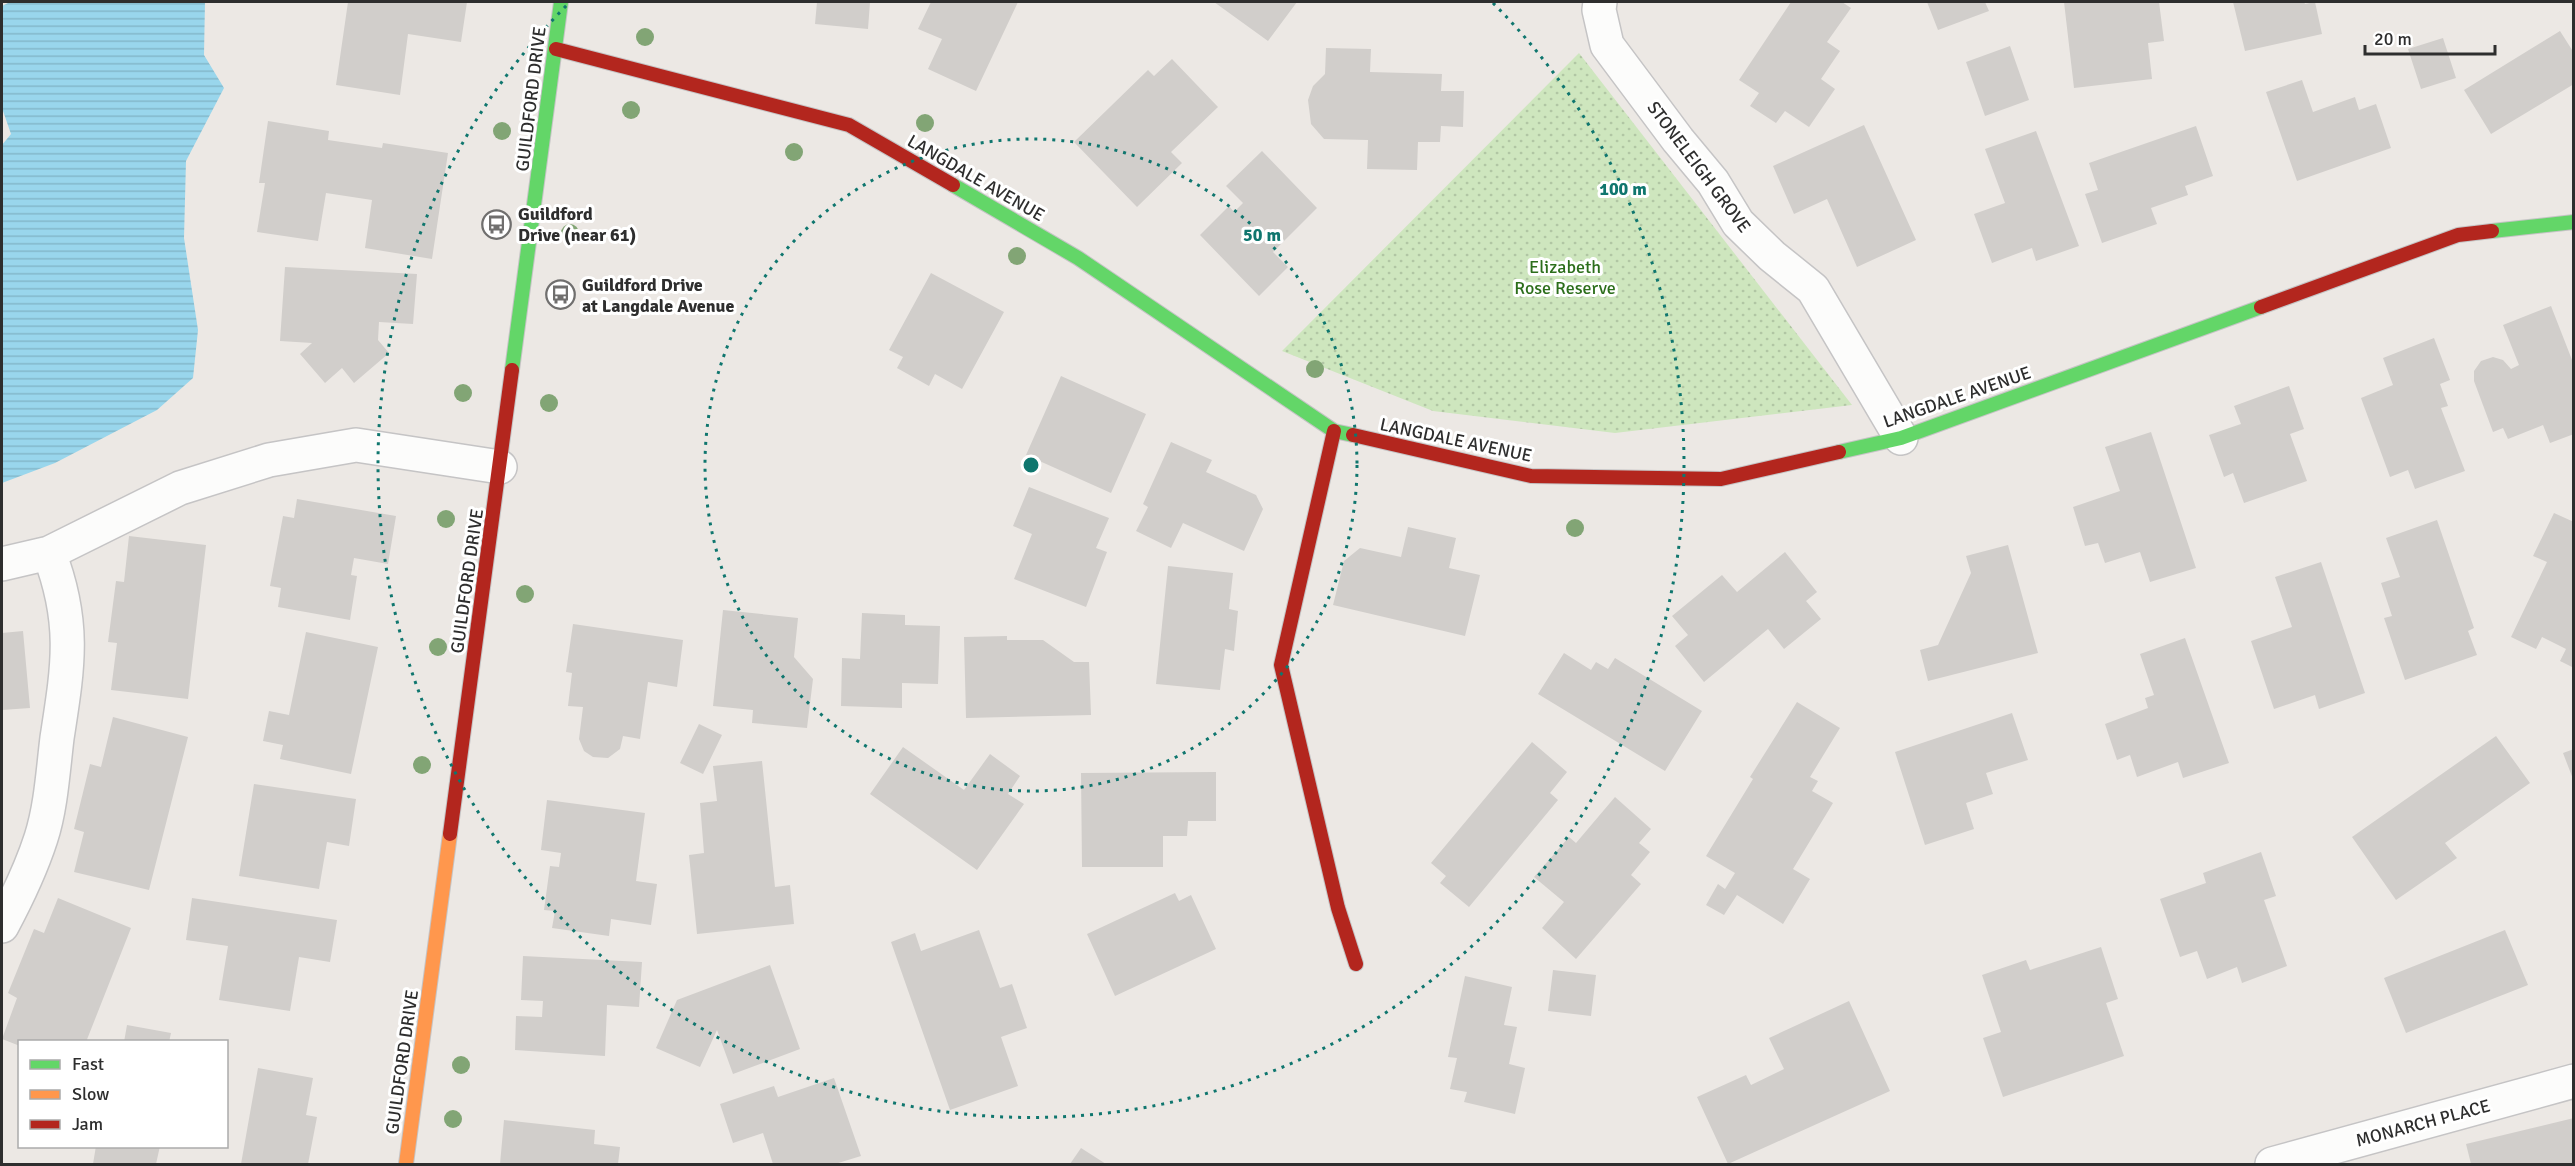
<svg xmlns="http://www.w3.org/2000/svg" width="2575" height="1166" viewBox="0 0 2575 1166" font-family="Signika,sans-serif">
	<style>
		.park { fill: url(#park-dots) }
		.water { fill: url(#water-rules) }
		.building { fill: #d1cecb }
		.lines { fill: none; stroke-linecap: round; stroke-linejoin: round }
		.street-casing { stroke: #c5c4c5; stroke-width: 36 }
		.fast-casing { stroke: #c5c4c5; stroke-width: 16 }
		.slow-casing { stroke: #c5c4c5; stroke-width: 16 }
		.jam-casing { stroke: #c5c4c5; stroke-width: 16 }
		.street { stroke: #fcfcfb; stroke-width: 33 }
		.fast { stroke: #63d668; stroke-width: 14 }
		.slow { stroke: #ff974d; stroke-width: 14 }
		.jam { stroke: #b3261e; stroke-width: 14 }
		.tree { fill: #82a575 }
		.ring { fill: none; stroke: #0f766e; stroke-width: 3; stroke-dasharray: 3 6 }
		.labels { text-anchor: middle; dominant-baseline: central; stroke-width: 6; stroke-linejoin: round; paint-order: stroke }
		.street-label { font-size: 18px; fill: #2e2e2e; stroke: #fff }
		.poi-label { font-size: 18px; font-weight: bold; fill: #2e2e2e; stroke: #fff; text-anchor: start }
		.park-label { font-size: 18px; fill: #2c6e1b; stroke: #fff }
		.centre { fill: #0f766e; stroke: #fff; stroke-width: 3 }
		.ring-label { font-size: 18px; text-anchor: middle; font-weight: bold; fill: #0f766e; stroke: #fff; stroke-width: 6; stroke-linejoin: round; paint-order: stroke }
	</style>
	<defs>
		<pattern id="park-dots" width="8" height="8" patternUnits="userSpaceOnUse" patternTransform="scale(1.5)"><rect width="8" height="8" fill="#cee6be"/><path d="M2 2h.1M6 6h.1" fill="none" stroke="#b1c6a4" stroke-width="1.8" stroke-linecap="round"/></pattern>
		<pattern id="water-rules" width="6" height="5" patternUnits="userSpaceOnUse" patternTransform="scale(1.5)"><rect width="6" height="5" fill="#99d6ec"/><path d="M0 2.5h6" fill="none" stroke="#84b8cb"/></pattern>
	</defs>
	<rect width="100%" height="100%" fill="#ece8e4"/>
	<path class="park" d="M1579,53L1852,405L1615,433L1433,411L1282,351Z"/>
	<path class="water" d="M10,2H205L204,55L224,88L186,161L184,238L198,330L193,378L157,410L55,463L2,483V145L11,134L2,108V6Z"/>
	<path class="building" d="M348,2H467L461,42L408,34L400,95L336,85Z
		M817,2H870L868,29L815,24Z
		M931,2H1018L976,91L928,69L942,39L918,29Z
		M1214,2H1297L1268,41Z
		M1791,2H1842L1851,8L1827,42L1840,51L1821,79L1835,89L1809,127L1785,111L1776,123L1750,106L1759,93L1739,80Z
		M1927,2H1985L1989,11L1938,30Z
		M2064,2H2159L2164,41L2148,43L2152,79L2074,88Z
		M2233,2H2304L2305,4L2315,2L2322,34L2245,51Z
		M2560,31L2574,53V84L2491,134L2464,90Z
		M2443,38L2456,78L2421,89L2408,49Z
		M2010,46L2029,100L1985,116L1966,62Z
		M1326,48L1371,49L1370,72L1442,74L1441,91H1464L1463,127L1441,126L1440,142H1418L1417,170L1367,169L1368,140L1324,139L1311,124L1308,100L1313,86L1325,74Z
		M1172,59L1218,107L1171,152L1182,163L1137,207L1074,142L1148,70L1154,76Z
		M2302,80L2313,112L2355,97L2359,110L2376,104L2391,148L2297,181L2266,92Z
		M268,121L329,131L328,140L382,148L383,143L448,153L432,259L365,248L372,200L326,193L318,241L257,232L265,183H259Z
		M1864,125L1916,240L1857,267L1827,199L1794,214L1773,166Z
		M2196,126L2213,176L2185,186L2188,195L2151,208L2157,224L2102,243L2085,194L2098,190L2089,163Z
		M2036,131L2079,246L2036,261L2032,248L1992,263L1974,214L2005,203L1985,149Z
		M1262,151L1317,208L1273,252L1288,267L1259,296L1200,235L1229,206L1234,212L1243,203L1226,186Z
		M285,267L417,274L413,324L379,322L378,340L389,353L354,383L342,368L325,383L300,354L312,343L280,341Z
		M931,273L1004,312L962,389L935,374L929,386L897,368L903,357L889,350Z
		M2551,306L2574,365V434L2550,443L2543,425L2508,439L2503,428L2493,432L2474,381V371L2481,361L2493,357L2503,360L2511,369L2519,365L2503,325Z
		M2434,338L2450,380L2440,384L2448,406L2441,408L2465,471L2415,489L2408,470L2390,477L2361,398L2393,385L2383,358Z
		M1061,376L1146,414L1111,493L1026,455Z
		M2289,386L2304,429L2290,434L2307,481L2244,503L2233,473L2224,477L2209,435L2241,424L2234,406Z
		M2151,432L2196,568L2150,582L2140,552L2105,563L2098,543L2085,546L2073,507L2120,491L2105,447Z
		M1171,442L1212,460L1206,472L1256,495L1263,509L1244,551L1183,523L1171,548L1136,531L1148,507L1143,504Z
		M1029,487L1109,518L1096,548L1107,552L1086,607L1014,579L1032,534L1013,526Z
		M297,499L396,516L388,564L354,558L351,575L357,576L350,620L278,607L281,588L270,586L283,516L294,518Z
		M2554,513L2574,522V668L2560,661L2566,649L2542,637L2536,649L2511,637L2547,562L2533,556Z
		M2437,520L2474,628L2468,631L2477,655L2405,680L2384,618L2392,616L2381,583L2400,577L2386,538Z
		M1408,527L1456,538L1449,568L1480,575L1465,636L1333,605L1344,561L1360,548L1401,557Z
		M129,536L206,545L188,699L111,690L117,643L108,642L116,581L124,582Z
		M2008,545L2038,653L1928,681L1920,650L1938,645L1971,573L1966,556Z
		M1785,552L1817,592L1806,601L1821,619L1784,649L1768,629L1704,682L1675,646L1688,635L1672,616L1722,575L1737,592Z
		M2321,562L2365,693L2319,709L2315,695L2274,709L2251,641L2292,627L2275,577Z
		M1168,566L1233,573L1229,609L1238,611L1234,651L1225,649L1220,690L1156,684Z
		M723,610L798,618L794,657L813,679L807,728L752,723L753,710L713,706Z
		M862,613L905,615V625L940,626L938,684L902,683V708L841,706L842,658L860,659Z
		M573,624L683,640L677,687L648,682L640,739L623,736L620,749L608,758L593,757L584,751L579,739L583,707L568,706L572,673L566,672Z
		M23,631L30,708L2,710V633Z
		M306,632L378,647L351,774L280,759L283,745L263,741L269,711L289,715Z
		M1007,636V640H1043L1074,662H1089L1091,715L966,718L964,637Z
		M2185,638L2229,763L2183,778L2178,762L2137,777L2130,755L2117,760L2105,724L2148,708L2145,698L2154,695L2140,654Z
		M1564,653L1591,670L1596,662L1608,669L1615,658L1702,711L1665,771L1538,694Z
		M1797,702L1840,728L1810,777L1818,781L1812,791L1833,803L1793,869L1810,879L1783,924L1737,895L1724,915L1706,905L1718,884L1725,889L1735,873L1706,856L1753,779L1750,777Z
		M2012,713L2028,760L1986,773L1993,794L1966,803L1974,829L1925,845L1895,752Z
		M113,717L188,737L149,890L74,872L84,832L74,829L90,764L101,767Z
		M699,724L722,735L703,774L680,763Z
		M2496,736L2530,783L2445,843L2457,858L2396,900L2352,837Z
		M1532,742L1567,772L1550,793L1558,800L1469,907L1440,883L1446,876L1431,863Z
		M903,747L964,790L990,754L1020,776L1008,794L1024,804L977,870L870,794Z
		M2574,749V779H2573L2563,753Z
		M762,761L775,887L790,885L794,924L697,934L689,855L704,853L700,803L717,801L713,766Z
		M1216,772V821H1188L1187,836H1163V867H1082L1081,773Z
		M254,784L356,799L349,846L327,842L319,889L239,876Z
		M1615,797L1651,829L1639,843L1650,852L1631,875L1641,884L1576,959L1542,928L1564,902L1534,877L1569,837L1576,843Z
		M547,800L645,813L636,881L657,884L651,925L611,919L609,936L552,928L555,911L544,910L550,866L559,867L561,853L541,850Z
		M2261,852L2276,896L2264,900L2287,966L2242,983L2237,967L2207,979L2197,951L2180,957L2160,899L2206,883L2203,873Z
		M1175,893L1179,901L1191,895L1216,949L1115,996L1087,934Z
		M58,898L131,928L86,1042H20V1046L2,1039L17,998L8,993L34,929L44,933Z
		M192,898L337,920L330,962L299,957L290,1011L219,1000L228,946L186,940Z
		M979,930L1000,988L1012,984L1027,1028L1001,1037L1018,1086L950,1110L891,942L915,933L921,951Z
		M2505,930L2528,985L2406,1033L2384,978Z
		M2101,947L2118,999L2106,1003L2124,1056L2003,1097L1983,1038L2001,1032L1982,975L2026,960L2030,970Z
		M523,956L642,962L639,1007L607,1005L605,1056L515,1050L516,1016L542,1017L543,1001L521,1000Z
		M770,965L800,1049L733,1074L717,1030L700,1067L656,1048L677,1000Z
		M1553,970L1596,975L1591,1016L1548,1011Z
		M1465,976L1512,987L1504,1025L1517,1027L1509,1064L1525,1068L1515,1114L1464,1102L1467,1092L1450,1089L1457,1058L1448,1057Z
		M1849,1001L1890,1091L1728,1164L1697,1097L1746,1075L1751,1085L1784,1069L1769,1038Z
		M127,1025L171,1033L169,1042H124Z
		M258,1068L313,1078L306,1115L317,1117L308,1164H241Z
		M834,1078L861,1156L835,1164H773L763,1133L733,1143L720,1104L774,1086L778,1097Z
		M2574,1118V1164H2471L2466,1144Z
		M504,1120L595,1130L594,1144L620,1147L618,1164H500Z
		M96,1146H160L156,1164H93Z
		M1081,1148L1106,1164H1070Z"/>
	<g class="lines">
		<defs>
			<path id="street" d="M1600,2L1599,10L1607,45L1678,140L1713,182L1738,223L1772,256L1813,289L1901,438
				M2,564L49,553L180,488L269,460L356,445L500,467
				M2,926C17,898 31,869 41,838C51,807 53,771 57,738C68,667 76,623 49,553
				M2272,1164L2574,1081"/>
			<path id="fast" d="M953,185L1078,258L1334,431L1353,435
				M2492,231L2574,222
				M512,370L561,2
				M1839,452L1901,438L2261,307"/>
			<path id="slow" d="M406,1164L450,834"/>
			<path id="jam" d="M556,49L849,125L953,185
				M2261,307L2458,235L2492,231
				M1334,431L1281,665L1338,908L1356,964
				M1353,435L1531,476L1721,479L1839,452
				M450,834L512,370"/>
		</defs>
		<use href="#street" class="street-casing"/>
		<use href="#fast" class="fast-casing"/>
		<use href="#slow" class="slow-casing"/>
		<use href="#jam" class="jam-casing"/>
		<use href="#street" class="street"/>
		<use href="#fast" class="fast"/>
		<use href="#slow" class="slow"/>
		<use href="#jam" class="jam"/>
	</g>
	<g class="tree">
		<circle cx="645" cy="37" r="9"/>
		<circle cx="631" cy="110" r="9"/>
		<circle cx="925" cy="123" r="9"/>
		<circle cx="502" cy="131" r="9"/>
		<circle cx="794" cy="152" r="9"/>
		<circle cx="570" cy="233" r="9"/>
		<circle cx="1017" cy="256" r="9"/>
		<circle cx="1315" cy="369" r="9"/>
		<circle cx="463" cy="393" r="9"/>
		<circle cx="549" cy="403" r="9"/>
		<circle cx="446" cy="519" r="9"/>
		<circle cx="1575" cy="528" r="9"/>
		<circle cx="525" cy="594" r="9"/>
		<circle cx="438" cy="647" r="9"/>
		<circle cx="422" cy="765" r="9"/>
		<circle cx="461" cy="1065" r="9"/>
		<circle cx="453" cy="1119" r="9"/>
	</g>
	<g class="ring">
		<circle cx="1031" cy="465" r="326"/>
		<path d="M1493 3A653 653 0 1 1 569 3"/>
	</g>
	<defs>
		<symbol id="bus-ring" viewBox="-11 -11 22 22"><circle r="9.5" fill="#fff" stroke="#706f6e" stroke-width="1.5"/><path d="M-5-6H5V4H4V6H2V4H-2V6H-4V4H-5ZM-3.5-4V0h7V-4ZM-3.5 1.2v1.5H-2V1.2ZM2 1.2v1.5H3.5V1.2Z" fill="#706f6e"/></symbol>
	</defs>
	<g fill-rule="evenodd">
		<use href="#bus-ring" x="480" y="208" width="33" height="33"/>
		<use href="#bus-ring" x="544" y="278" width="33" height="33"/>
	</g>
	<g class="labels">
		<g class="street-label">
			<text transform="translate(531 99) rotate(-83)">GUILDFORD DRIVE</text>
			<text transform="translate(1699 167) rotate(53)">STONELEIGH GROVE</text>
			<text transform="translate(976 178) rotate(30)">LANGDALE AVENUE</text>
			<text transform="translate(1957 397) rotate(-19)">LANGDALE AVENUE</text>
			<text transform="translate(1456 440) rotate(12)">LANGDALE AVENUE</text>
			<text transform="translate(467 581) rotate(-82)">GUILDFORD DRIVE</text>
			<text transform="translate(402 1062) rotate(-82)">GUILDFORD DRIVE</text>
			<text transform="translate(2423 1123) rotate(-15)">MONARCH PLACE</text>
		</g>
		<g class="poi-label">
			<text x="518" y="214">Guildford<tspan x="518" dy="21">Drive (near 61)</tspan></text>
			<text x="582" y="285">Guildford Drive<tspan x="582" dy="21">at Langdale Avenue</tspan></text>
		</g>
		<g class="park-label">
			<text x="1565" y="267">Elizabeth<tspan x="1565" dy="21">Rose Reserve</tspan></text>
		</g>
	</g>
	<circle cx="1031" cy="465" r="9" class="centre"/>
	<g class="ring-label">
		<text x="1623" y="195">100 m</text>
		<text x="1262" y="241">50 m</text>
	</g>
	<rect width="2575" height="1166" fill="none" stroke="#2e2e2e" stroke-width="6"/>
	<rect x="18" y="1040" width="210" height="108" fill="#ffffff" stroke="#ababab" stroke-width="1.5"/>
	<rect x="30" y="1060" width="30" height="9" fill="#63d668" stroke="#ababab" stroke-width="1.5"/>
	<text x="72" y="1070" font-size="18" fill="#2e2e2e">Fast</text>
	<rect x="30" y="1090" width="30" height="9" fill="#ff974d" stroke="#ababab" stroke-width="1.5"/>
	<text x="72" y="1100" font-size="18" fill="#2e2e2e">Slow</text>
	<rect x="30" y="1120" width="30" height="9" fill="#b3261e" stroke="#ababab" stroke-width="1.5"/>
	<text x="72" y="1130" font-size="18" fill="#2e2e2e">Jam</text>
	<path d="M2365 45v9h130v-9" fill="none" stroke="#2e2e2e" stroke-width="3"/>
	<text x="2374" y="45" font-size="18" fill="#2e2e2e" stroke="#ffffff" stroke-width="4.5" paint-order="stroke">20 m</text>
</svg>
